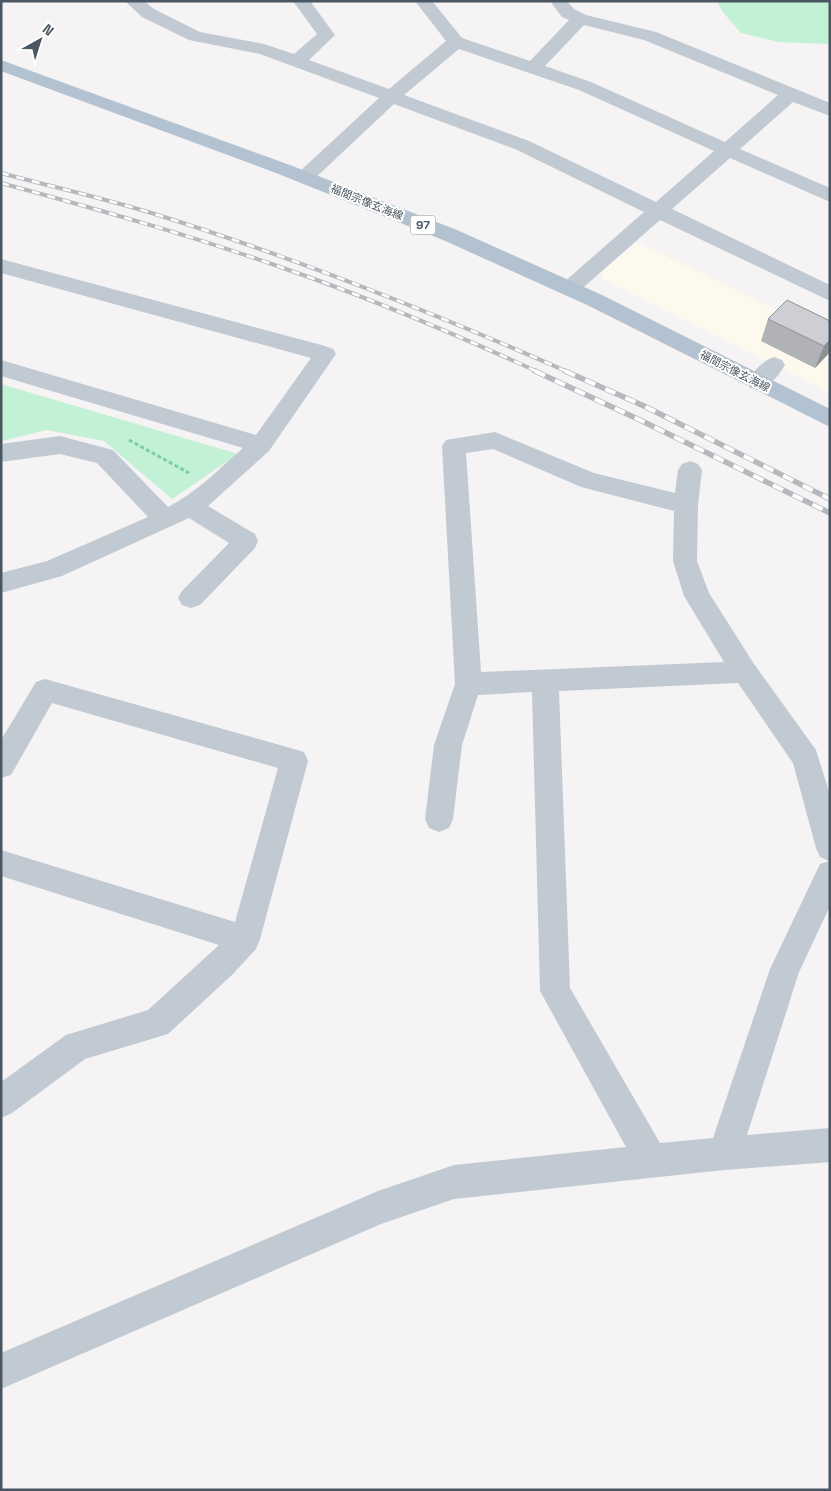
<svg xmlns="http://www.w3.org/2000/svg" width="831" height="1491" viewBox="0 0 831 1491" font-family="'Space Grotesk','Noto Sans JP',sans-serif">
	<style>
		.commercial { fill: #fdf9ef }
		.green { fill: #c3f1d5 }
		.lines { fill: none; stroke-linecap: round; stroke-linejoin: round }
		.path { stroke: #7ad0a6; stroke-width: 3; stroke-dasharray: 4 2.5; stroke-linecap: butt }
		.minor { fill: #c1cad2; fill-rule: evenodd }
		.major { fill: #b3c2d1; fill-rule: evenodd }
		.rail-far1-casing { stroke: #b5b8bd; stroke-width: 4 }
		.rail-casing { stroke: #b5b8bd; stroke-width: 5.5 }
		.rail-far1 { stroke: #fff; stroke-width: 2.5; stroke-dasharray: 8; stroke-linecap: butt }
		.rail { stroke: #fff; stroke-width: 4; stroke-dasharray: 11; stroke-linecap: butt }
		.wall { fill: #b0b2b7 }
		.shaded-wall { fill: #909195 }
		.building { fill: #cdcfd5; stroke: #909195 }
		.labels { text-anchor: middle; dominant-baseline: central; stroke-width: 4; stroke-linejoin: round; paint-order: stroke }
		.far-street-label { font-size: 11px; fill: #4a5661; stroke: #fff }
		.shield { fill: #fff; stroke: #808990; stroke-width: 1 }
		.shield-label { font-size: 12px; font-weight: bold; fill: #4a5661 }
	</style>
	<rect width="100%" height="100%" fill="#f5f3f3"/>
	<path class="commercial" d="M636,242L830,335V393L604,280L601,272Z"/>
	<path class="green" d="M717,1H830V44L778,42L741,33L722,11Z
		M1,384L238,454L172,499L104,441L47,430L1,441Z"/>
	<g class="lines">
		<path class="path" d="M129,440L189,473"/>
		<path class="minor" d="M125,1H144L154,9L200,32L264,44L294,54L317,34L293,1H310L335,35L309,60L389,89L446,41L415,1H432L462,38L530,61L569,20L562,17L550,1H567L574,9L586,15L656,32L830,103V116L793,102L740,149L830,188V202L730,158L672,209L830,285V301L660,220L577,293L570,295L563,293L559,288L563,283L644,212L515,149L394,104L312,181L305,183L298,181L295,177L298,173L379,98L260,54L189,40L142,17ZM584,25L644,40L778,95L725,142L591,82L545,66ZM459,49L579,90L714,151L656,202L529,141L404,95Z
			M1,259L325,346L333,349L336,354L269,451L208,506L255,534L258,541L255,548L200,605L191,608L182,605L178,598L182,591L229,543L189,518L62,576L1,593V573L47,561L148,517L97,463L60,454L1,462V444L60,436L113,450L168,507C196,493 219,469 243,448L1,376V360L256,435L311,358L1,273Z
			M774,357L782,360L785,365C777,378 766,392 750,388L747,382C753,372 762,361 774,357Z
			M495,432L594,473L675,493L678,470L682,464L690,461L698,464L702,470L698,505L697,561L709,593L754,664L816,750L830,795V906L799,972L747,1135L830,1128V1162L724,1170L454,1199L381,1224L1,1389V1353L378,1191L454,1165L626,1147L540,991L532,692L478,695L462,745L453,819L449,828L439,832L429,828L425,819L434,745L455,684L442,446L446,440ZM493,449L581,487L674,511L673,561L684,596L724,662L481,672L466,453ZM738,683L793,763L816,848L820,857L829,861L820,864L770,969L713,1138L660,1143L570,988L559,691Z
			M45,679L294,749L304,752L308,761L260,939L256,949L233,974L168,1034L85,1059L12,1113L1,1118V1082L66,1035L148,1010L219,945L1,876V850L235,922L278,768L52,703L11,775L1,778V740L36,682Z"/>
		<path class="major" d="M1,60L290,165L457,230L602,295L830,409V427L587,305L443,240L276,173L1,71Z"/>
		<defs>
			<path id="rail-far1" d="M1,173C53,187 107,199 158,215C298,259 434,313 568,372
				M1,183C96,209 190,235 283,268C370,298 455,334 538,372"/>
			<path id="rail" d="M535,371L642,421L830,513
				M565,371L644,406L830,499"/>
		</defs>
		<use href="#rail-far1" class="rail-far1-casing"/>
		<use href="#rail" class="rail-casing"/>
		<use href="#rail-far1" class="rail-far1"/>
		<use href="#rail" class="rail"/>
	</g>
	<path class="wall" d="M768,319L830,321V352L815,368L761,341Z"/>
	<path class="shaded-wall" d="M830,340V352L815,368L824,346Z"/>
	<path class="building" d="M787,300L830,321V340L824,346L768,319Z"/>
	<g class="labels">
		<g class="far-street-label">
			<text transform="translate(367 202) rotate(22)">福間宗像玄海線</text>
			<text transform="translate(735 371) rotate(27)">福間宗像玄海線</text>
		</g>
		<rect class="shield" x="410.5" y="215.5" width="25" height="19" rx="4"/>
		<g class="shield-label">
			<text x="423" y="225">97</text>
		</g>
	</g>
	<rect width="831" height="1491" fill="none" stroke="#4a5661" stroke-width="5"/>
	<g transform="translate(40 40) rotate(39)" stroke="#ffffff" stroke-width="4" paint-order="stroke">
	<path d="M0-4L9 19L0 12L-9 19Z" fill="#4a5661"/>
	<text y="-8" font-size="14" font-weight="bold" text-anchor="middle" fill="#4a5661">N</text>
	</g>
</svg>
